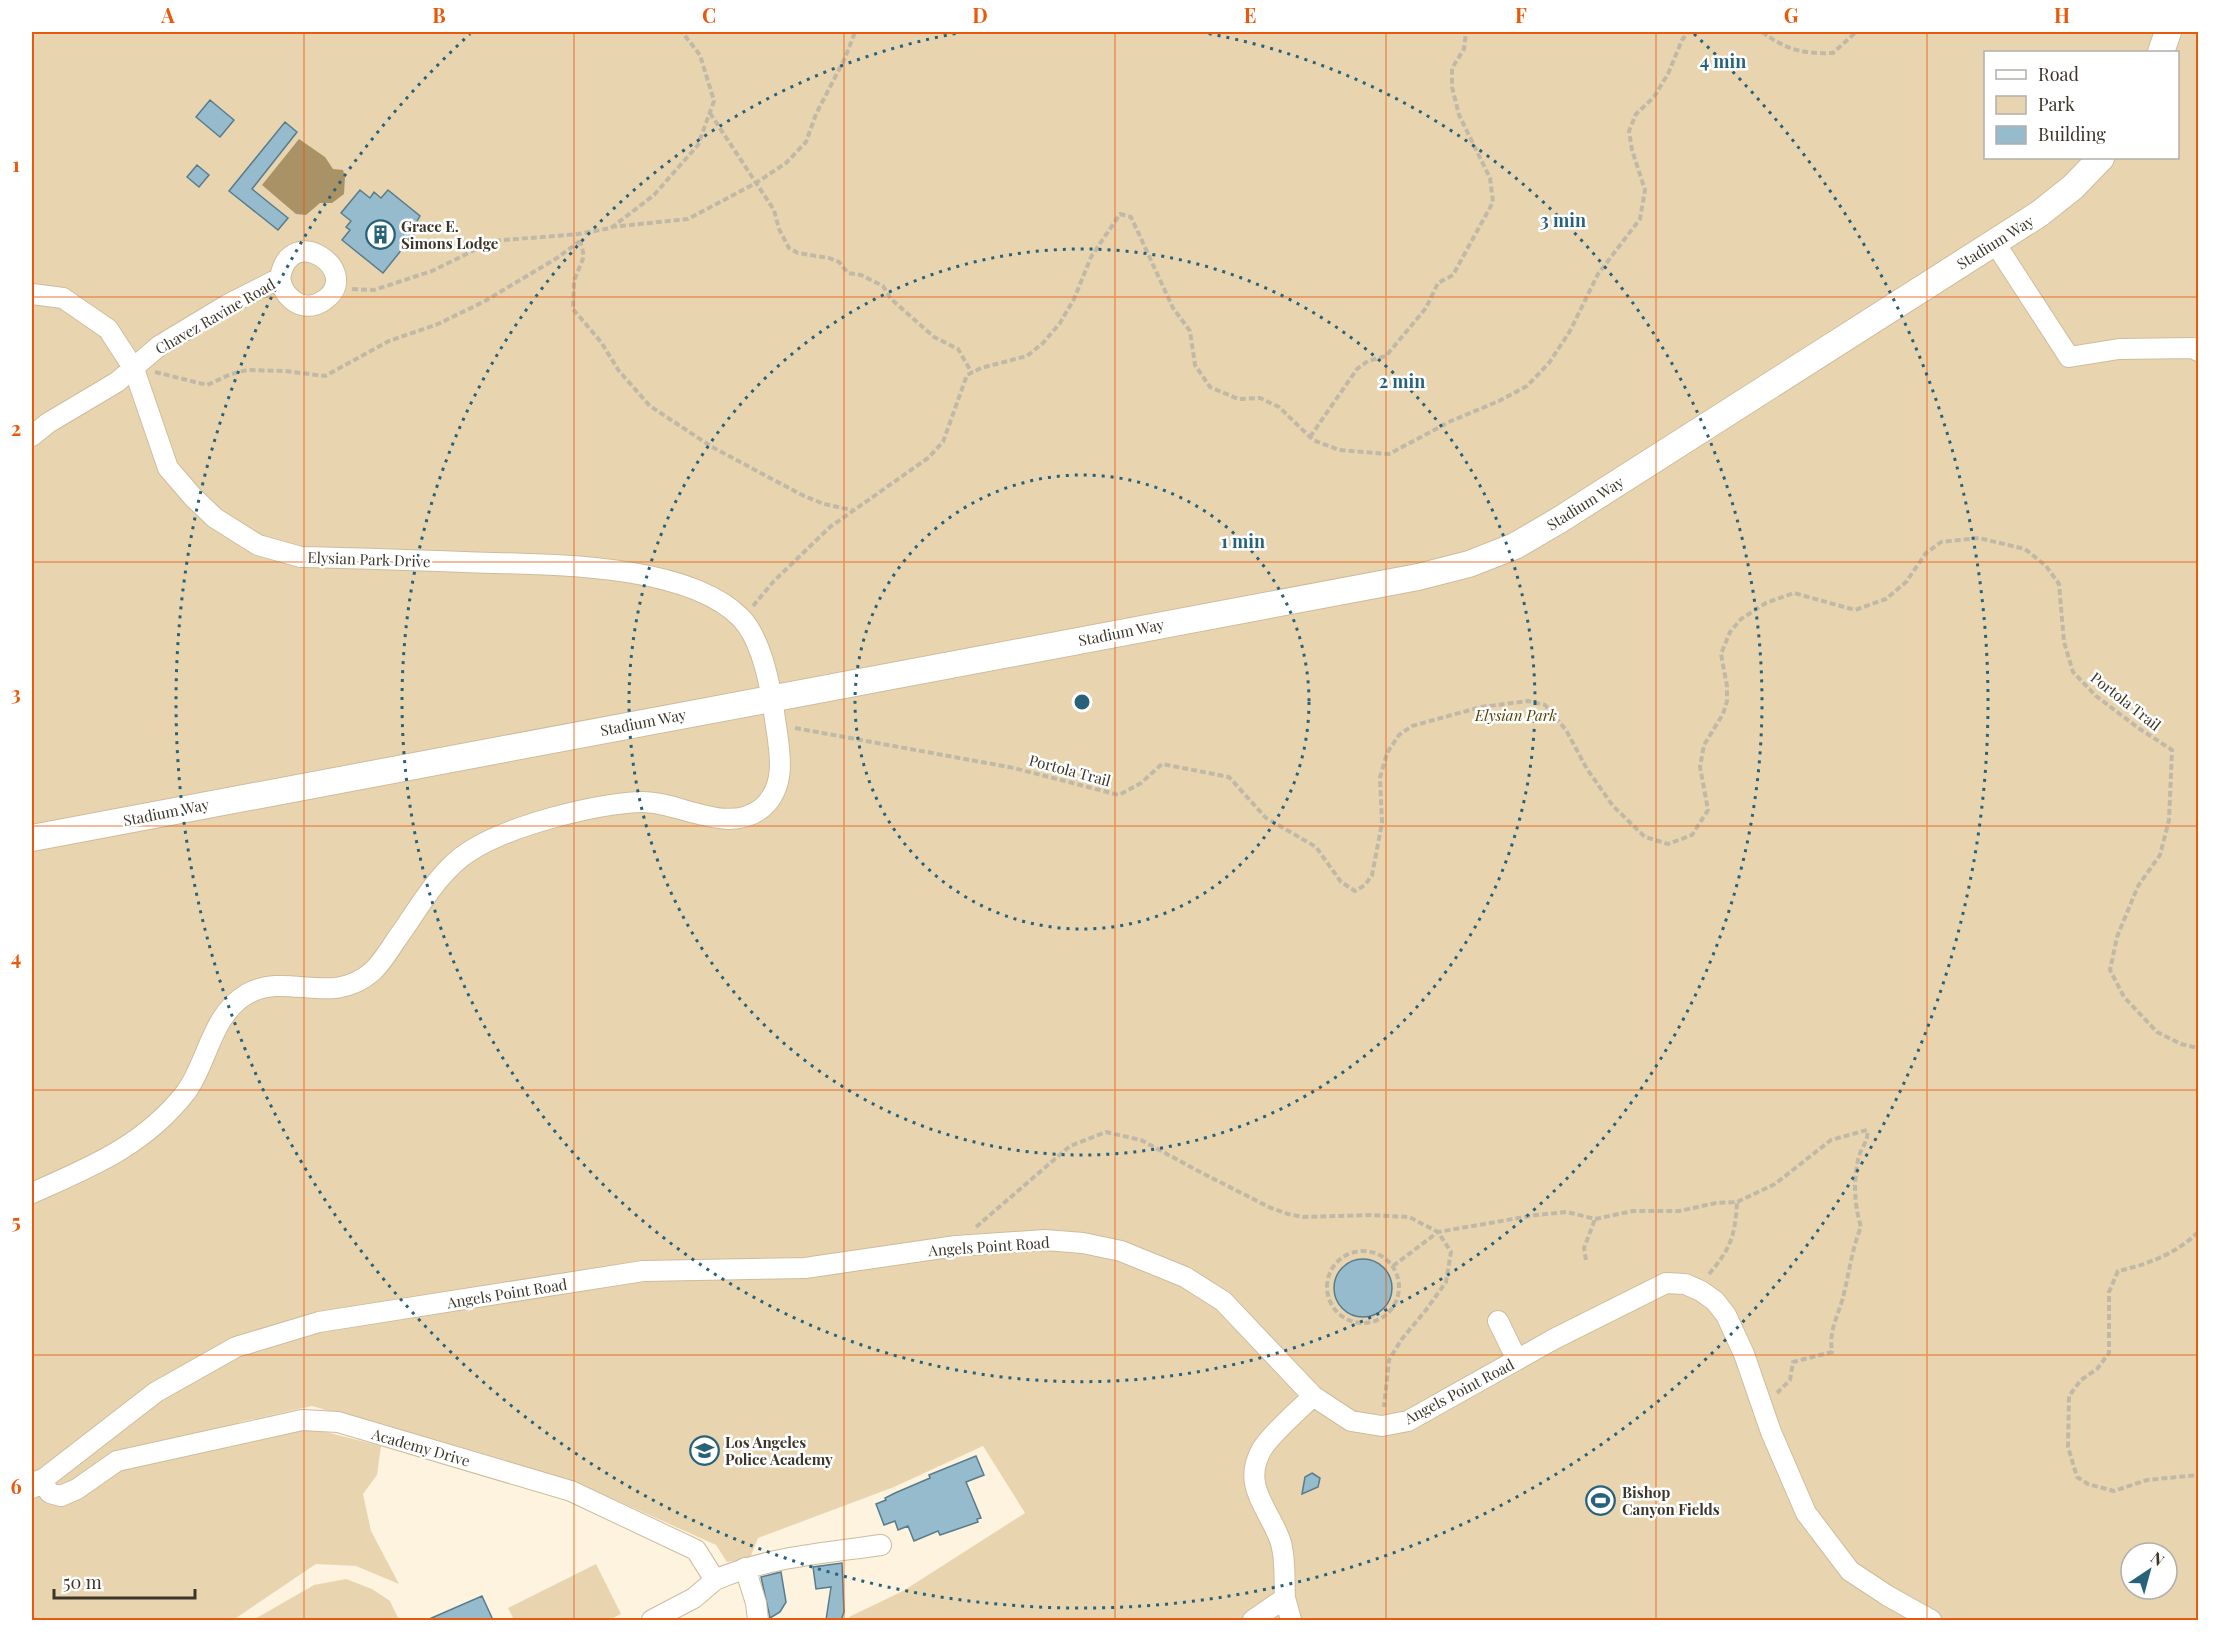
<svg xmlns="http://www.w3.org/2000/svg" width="2230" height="1652" viewBox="0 0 2230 1652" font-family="'Playfair Display',serif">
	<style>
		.green { fill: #e8d5b0; fill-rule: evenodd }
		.water { fill: #a99265 }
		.building { fill: #96bbcc; stroke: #597c8c; stroke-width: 1.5 }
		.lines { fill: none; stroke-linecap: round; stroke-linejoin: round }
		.minor-casing { stroke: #cdbc9c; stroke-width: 22 }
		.major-casing { stroke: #cdbc9c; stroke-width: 28 }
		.path { stroke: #c1b9a7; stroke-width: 4; stroke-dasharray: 6 3; stroke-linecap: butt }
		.minor { stroke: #fff; stroke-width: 20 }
		.major { stroke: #fff; stroke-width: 26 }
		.grid { fill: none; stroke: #e8590c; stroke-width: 1.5; stroke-opacity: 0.55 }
		.ring { fill: none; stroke: #27627a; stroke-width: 3; stroke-dasharray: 3 6 }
		.labels { text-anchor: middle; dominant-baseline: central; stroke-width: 5; stroke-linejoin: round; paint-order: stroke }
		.poi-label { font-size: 15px; font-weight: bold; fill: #3c3629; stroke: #fff; text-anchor: start }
		.street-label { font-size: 15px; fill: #3c3629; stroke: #fff }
		.park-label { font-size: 15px; font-style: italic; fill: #563e00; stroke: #fff }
		.centre { fill: #27627a; stroke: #fff; stroke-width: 3 }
		.ring-label { font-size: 18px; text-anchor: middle; font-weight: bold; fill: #27627a; stroke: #fff; stroke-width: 5; stroke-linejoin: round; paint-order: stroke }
		.neatline { fill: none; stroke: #e8590c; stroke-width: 2 }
		.grid-label { font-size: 20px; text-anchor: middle; font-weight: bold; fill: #e8590c }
	</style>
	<rect width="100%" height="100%" fill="#fdf3df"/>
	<path class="green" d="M32,32H2198V1620H848L851,1616L903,1591L1025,1513L983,1446L894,1487L758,1538L750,1558L727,1562L716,1545L578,1483L312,1406L240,1422L186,1454L285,1430H318L381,1446L377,1475L363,1494L371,1531L399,1584L356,1566L316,1564L233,1620H32ZM1986,52H2178V158H1986ZM2131,1553H2167V1589H2131Z
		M596,1564L621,1614L609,1620H514L508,1608Z
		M346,1579L372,1589L390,1601L399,1620H253L314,1585Z"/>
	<path class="water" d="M299,139L325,157L333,169L343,170L345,177L344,194L332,203H320L306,215L296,214L262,185Z"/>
	<path class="building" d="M210,100L234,120L220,137L196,117Z
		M285,122L297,132L252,189L288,218L278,230L229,191Z
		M197,165L209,175L199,187L187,177Z
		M360,190L370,198L374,192L381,198L388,190L420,216L415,225L419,228L383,273L342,240L350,230L346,227L351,221L341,213Z
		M1334 1288a29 29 0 1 1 58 0a29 29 0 1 1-58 0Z
		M976,1456L984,1475L966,1482L981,1518L977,1519L978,1522L940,1535L938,1531L914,1541L908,1526L898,1530L895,1521L884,1525L876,1504L886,1500L885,1498L895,1493L930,1478L929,1475Z
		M1312,1473L1320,1478L1318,1487L1302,1494L1305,1477Z
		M842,1563L844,1612L841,1620H826L831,1587L816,1589L813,1567Z
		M781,1572L786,1602L780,1612L770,1618L761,1577Z
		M482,1596L493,1620H427Z"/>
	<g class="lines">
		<defs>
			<path id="minor" d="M1995,243L2069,357L2119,349L2193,348L2198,351
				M32,294L63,298L108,329L134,369L168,468L193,497L215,518L258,545L301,557C355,558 410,560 464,562C541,565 685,561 741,618C761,639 770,684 774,712C778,744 790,784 762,808C727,836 679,801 641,802C594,804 511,825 470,851C438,871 418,910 396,940C389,951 382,962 373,971C331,1008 288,971 247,994C211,1015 208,1062 186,1092C145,1145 91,1167 32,1193
				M32,436L48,423L117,382L159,346L227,305L280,278C290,219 366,273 323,301C303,314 283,298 280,278
				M1498,1321L1517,1360
				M40,1480L50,1493L61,1496L77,1489L117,1461L302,1420L338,1422L571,1491L696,1550L715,1580L694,1598L652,1620
				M32,1488L156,1392L236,1347L319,1322L643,1271L805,1268L956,1246L1045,1240L1083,1243L1121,1251L1185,1277L1223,1301L1313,1396L1351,1421L1382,1426L1408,1421L1554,1339L1666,1283L1685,1284L1701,1291L1715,1301L1726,1315L1744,1354L1771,1432L1806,1513L1850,1571L1888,1596L1931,1620
				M745,1568L756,1603L758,1620
				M715,1580C767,1557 826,1553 881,1545
				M1285,1598L1291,1620
				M1253,1620L1285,1598C1284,1580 1286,1561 1281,1543C1271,1510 1240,1487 1262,1449C1273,1432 1298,1411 1313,1396"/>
			<path id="major" d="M2161,52L2168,32
				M32,838L1418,577L1469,564L1515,546L1561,519L2039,214L2073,187L2101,158"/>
		</defs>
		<use href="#minor" class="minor-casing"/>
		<use href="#major" class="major-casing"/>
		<path class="path" d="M1762,32C1787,50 1802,54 1833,53L1856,32
			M710,113L774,210L779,229L789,248L798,253L829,258L839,262L848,273L861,275L883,286L891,299L934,337L958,349L972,373
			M611,227L688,219L756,183L786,163L806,142L816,114L845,58L855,32
			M580,240L584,256L574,281L573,309L601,342L619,371L650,406L712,447L804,496L824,504L852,510
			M352,289L374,290L432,271L493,241L578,234L611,228L654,195L698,145L714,101L700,55L682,32
			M155,372L207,385L231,374L247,370L285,371L325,376L389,341L438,324L485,301L557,258L580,241
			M1310,437L1357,369L1368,361L1386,356L1426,308L1438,283L1453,275L1493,202L1490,178L1459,115L1452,87V68L1464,49L1466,32
			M753,606L774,581L830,527L928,458L943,442L967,375L981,368L1027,356L1043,343L1060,323L1074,299L1091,257L1120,214L1131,217L1173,308L1190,331L1195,365L1210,387L1238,399L1260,398L1279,407L1313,440L1339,450L1389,454L1451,421L1499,401L1527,386L1549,363L1570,331L1598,274L1640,219L1645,190L1632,150L1629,131L1636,114L1654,97L1668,74L1682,40L1688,32
			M795,728L1014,768L1119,795L1141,783L1162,764L1229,777L1266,818L1316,847L1341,882L1355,891L1365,885L1372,875L1382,823L1380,778L1387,753L1399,735L1412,726L1481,707L1528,701L1545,705L1566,730L1587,769L1613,806L1645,837L1668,844L1692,835L1708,810L1700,767L1704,745L1723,714L1727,701V686L1721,654L1730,632L1741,619L1766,603L1794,593L1855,610L1886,599L1906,582L1926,553L1941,542L1979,538L2025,549L2046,566L2059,584L2064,642L2073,672L2096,696L2137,727L2172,750L2169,820L2160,855L2138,886L2117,937L2110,970L2124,997L2157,1032L2181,1044L2198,1048
			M976,1227L1070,1146L1106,1132L1141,1140L1202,1173L1271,1208L1288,1214L1303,1217L1370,1215L1409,1217L1438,1232L1451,1252L1446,1282L1426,1310L1401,1340L1389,1360L1384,1407
			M2198,1232C2178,1253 2146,1265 2118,1271L2109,1292V1353L2097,1369L2081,1380L2069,1396L2068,1447L2077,1477L2088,1484L2114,1491L2147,1480L2198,1475
			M1327 1287a36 36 0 1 1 72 0a36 36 0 1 1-72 0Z
			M1586,1260L1584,1248L1595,1219
			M1393,1266L1438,1232L1536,1215L1567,1212L1595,1219L1633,1211H1679L1716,1203L1737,1202L1775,1184L1831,1140L1867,1130C1869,1141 1862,1146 1859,1156C1853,1180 1854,1204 1861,1227C1851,1251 1849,1276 1842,1301C1836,1320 1829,1332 1832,1352L1793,1362L1790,1380L1777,1393
			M1709,1274C1731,1248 1735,1236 1737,1202"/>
		<use href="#minor" class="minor"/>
		<use href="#major" class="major"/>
	</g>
	<path class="grid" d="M304,32V1620M574,32V1620M844,32V1620M1115,32V1620M1386,32V1620M1656,32V1620M1927,32V1620M32,297H2198M32,562H2198M32,826H2198M32,1090H2198M32,1355H2198"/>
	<g class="ring">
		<circle cx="1082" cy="702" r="227"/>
		<circle cx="1082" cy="702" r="453"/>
		<path d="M1200 32A680 680 0 1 1 964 32"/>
		<path d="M1694 34A906 906 0 1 1 470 34"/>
	</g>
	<defs>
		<symbol id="building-ring" viewBox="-11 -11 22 22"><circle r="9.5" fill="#fff" stroke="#27627a" stroke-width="1.5"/><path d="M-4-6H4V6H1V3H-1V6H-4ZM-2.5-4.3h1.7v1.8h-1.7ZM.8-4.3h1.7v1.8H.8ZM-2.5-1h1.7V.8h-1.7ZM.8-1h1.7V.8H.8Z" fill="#27627a"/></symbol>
		<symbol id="school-ring" viewBox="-11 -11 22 22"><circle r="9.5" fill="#fff" stroke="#27627a" stroke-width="1.5"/><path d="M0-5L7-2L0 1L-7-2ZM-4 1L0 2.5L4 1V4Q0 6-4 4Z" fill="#27627a"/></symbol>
		<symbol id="stadium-ring" viewBox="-11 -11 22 22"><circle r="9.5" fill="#fff" stroke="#27627a" stroke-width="1.5"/><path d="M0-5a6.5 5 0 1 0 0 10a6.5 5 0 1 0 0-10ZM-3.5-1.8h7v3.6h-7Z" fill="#27627a"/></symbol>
	</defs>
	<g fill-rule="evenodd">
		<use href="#building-ring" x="364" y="218" width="33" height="33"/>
		<use href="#school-ring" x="688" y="1434" width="33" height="33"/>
		<use href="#stadium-ring" x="1584" y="1484" width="33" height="33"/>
	</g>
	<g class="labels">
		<g class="poi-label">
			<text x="401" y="226">Grace E.<tspan x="401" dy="17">Simons Lodge</tspan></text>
			<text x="725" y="1442">Los Angeles<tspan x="725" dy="17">Police Academy</tspan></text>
			<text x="1622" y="1492">Bishop<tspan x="1622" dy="17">Canyon Fields</tspan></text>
		</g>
		<g class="street-label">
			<text transform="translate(1995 242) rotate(-32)">Stadium Way</text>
			<text transform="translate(215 316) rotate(-30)">Chavez Ravine Road</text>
			<text transform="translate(1585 503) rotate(-32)">Stadium Way</text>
			<text transform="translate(369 559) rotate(2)">Elysian Park Drive</text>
			<text transform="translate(1121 632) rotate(-11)">Stadium Way</text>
			<text transform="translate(2126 701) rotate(38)">Portola Trail</text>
			<text transform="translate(643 722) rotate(-11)">Stadium Way</text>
			<text transform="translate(1070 770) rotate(15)">Portola Trail</text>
			<text transform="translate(166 812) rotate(-11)">Stadium Way</text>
			<text transform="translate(989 1246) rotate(-4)">Angels Point Road</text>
			<text transform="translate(507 1293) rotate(-9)">Angels Point Road</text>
			<text transform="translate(1459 1391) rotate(-28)">Angels Point Road</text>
			<text transform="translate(421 1447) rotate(16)">Academy Drive</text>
		</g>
		<g class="park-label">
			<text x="1516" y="715">Elysian Park</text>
		</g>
	</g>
	<circle cx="1082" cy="702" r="9" class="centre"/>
	<g class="ring-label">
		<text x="1723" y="68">4 min</text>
		<text x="1563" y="227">3 min</text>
		<text x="1402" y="388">2 min</text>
		<text x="1243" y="548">1 min</text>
	</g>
	<rect width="2230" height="1652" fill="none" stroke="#ffffff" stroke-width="66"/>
	<rect x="1984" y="51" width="195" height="108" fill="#ffffff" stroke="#b1afa9" stroke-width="1.5"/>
	<rect x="1996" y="70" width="30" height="9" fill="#ffffff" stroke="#b1afa9" stroke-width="1.5"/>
	<text x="2038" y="81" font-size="18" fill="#3c3629">Road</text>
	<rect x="1996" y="96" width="30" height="18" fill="#e8d5b0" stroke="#b1afa9" stroke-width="1.5"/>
	<text x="2038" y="111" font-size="18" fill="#3c3629">Park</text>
	<rect x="1996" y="126" width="30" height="18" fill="#96bbcc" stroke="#b1afa9" stroke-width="1.5"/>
	<text x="2038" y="141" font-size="18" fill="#3c3629">Building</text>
	<g transform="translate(2149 1571) rotate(36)"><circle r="28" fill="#ffffff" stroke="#b1afa9" stroke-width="1.5"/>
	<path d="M0-4.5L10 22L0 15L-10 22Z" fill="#27627a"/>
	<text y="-9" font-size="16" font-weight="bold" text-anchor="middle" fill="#3c3629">N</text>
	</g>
	<path d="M54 1589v9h141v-9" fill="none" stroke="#3c3629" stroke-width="3"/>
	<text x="63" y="1589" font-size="18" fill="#3c3629" stroke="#ffffff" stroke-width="4.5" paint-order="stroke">50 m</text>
	<rect x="33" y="33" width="2164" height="1586" class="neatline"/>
	<g class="grid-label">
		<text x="168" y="23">A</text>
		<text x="439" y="23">B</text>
		<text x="709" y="23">C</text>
		<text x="980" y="23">D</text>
		<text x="1250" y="23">E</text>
		<text x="1521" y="23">F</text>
		<text x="1791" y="23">G</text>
		<text x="2062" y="23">H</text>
		<text x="16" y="172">1</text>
		<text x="16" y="436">2</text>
		<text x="16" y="701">3</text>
		<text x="16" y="965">4</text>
		<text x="16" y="1229">5</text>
		<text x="16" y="1494">6</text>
	</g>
</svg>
